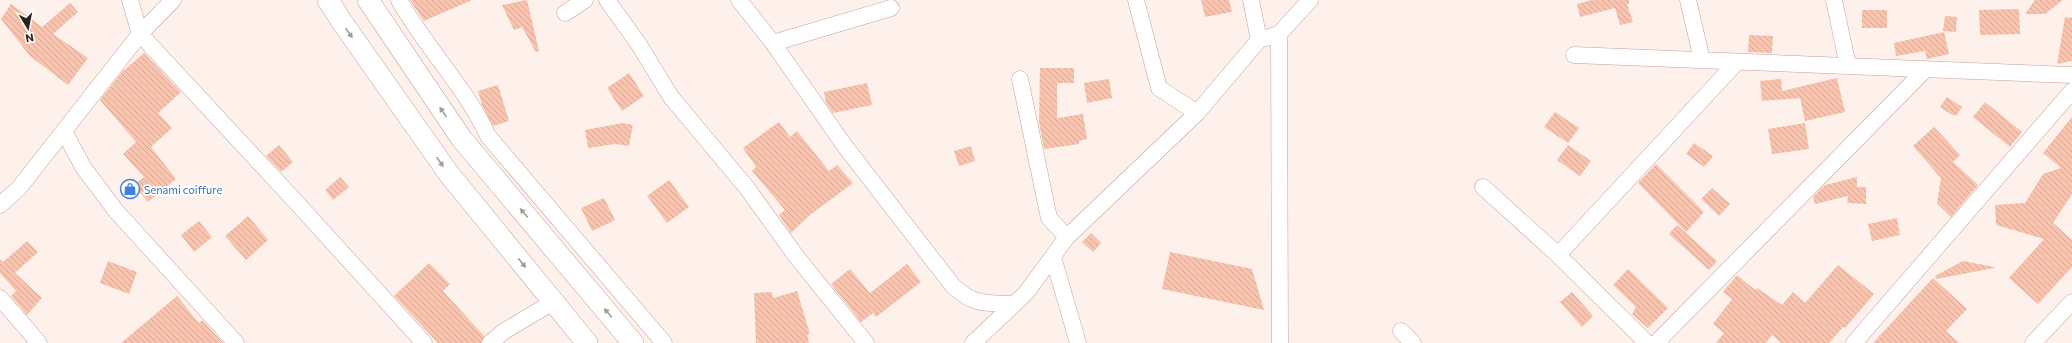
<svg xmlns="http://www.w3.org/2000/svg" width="2072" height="343" viewBox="0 0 2072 343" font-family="Commissioner,sans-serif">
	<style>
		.building { fill: url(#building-back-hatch) }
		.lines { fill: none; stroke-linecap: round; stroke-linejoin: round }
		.minor-casing { stroke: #c0a296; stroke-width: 17 }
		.major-casing { stroke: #c0a296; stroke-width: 22 }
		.minor { stroke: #fff; stroke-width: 16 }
		.major { stroke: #fff; stroke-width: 21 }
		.oneway { fill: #a09c99 }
		.labels { text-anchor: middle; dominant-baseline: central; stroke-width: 3.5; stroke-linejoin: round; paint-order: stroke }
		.shop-label { font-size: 11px; fill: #366cbe; stroke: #fff; text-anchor: start }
	</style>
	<defs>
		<pattern id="building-back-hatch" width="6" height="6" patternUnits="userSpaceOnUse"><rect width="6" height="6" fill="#f9c3ad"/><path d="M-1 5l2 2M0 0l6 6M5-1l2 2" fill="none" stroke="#d6a794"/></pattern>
	</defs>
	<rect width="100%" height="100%" fill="#fef1ec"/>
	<path class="building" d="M410,0H472L424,21Z
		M527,0L539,51L536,52L522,27L514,30L502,5Z
		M1201,0H1229L1232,12L1205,17Z
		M1592,0H1629V4H1627L1633,22L1620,25L1615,8L1580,17L1577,4Z
		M2035,0H2063L2045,14H2025Z
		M70,3L78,12L53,34L88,58L68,85L30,56L1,19L11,4L42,27Z
		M2019,9L2020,34L1980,35L1979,10Z
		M1862,10H1887V28H1862Z
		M1945,16L1957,17L1956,32L1943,31Z
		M2065,17L2072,18V61L2057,64Z
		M1944,32L1949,54L1927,59L1925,51L1896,56L1894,43Z
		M1749,35L1773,36L1772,53L1748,52Z
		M144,53L181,92L158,113L172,128L151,147L176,179L148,202L134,185L144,177L123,154L136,142L100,100L122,72Z
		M1040,68H1074V83H1057V118L1083,114L1087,139L1079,141V144L1044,149L1039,122Z
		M629,73L644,96L622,111L607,88Z
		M1837,78L1845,112L1805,121L1800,98L1762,101L1760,81L1781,79L1782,91Z
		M1109,79L1112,98L1087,103L1084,83Z
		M867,83L872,105L833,113L826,103L824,92Z
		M498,85L509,121L493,126L482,105L478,91Z
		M1947,97L1962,107L1957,115H1952L1940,107Z
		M1985,102L2022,132L2010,147L1973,117Z
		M1555,112L1579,128L1568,143L1544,127Z
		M2072,117V194L2053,223L2072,240V267L2038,304L2009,278L2044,239L1996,225L1995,205L2025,203L2043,174L2061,168L2043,153Z
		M779,122L790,137L797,131L829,171L837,165L853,183L810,215L791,233L779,215L785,210L752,171L756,167L743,148Z
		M623,123L633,125L629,146L615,144L588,148L585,130Z
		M1805,123L1809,149L1772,154L1768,129Z
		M1934,127L1960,155L1953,162L1978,185L1951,217L1937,203L1941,178L1913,146Z
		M1694,143L1713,156L1704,167L1686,154Z
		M279,145L293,162L281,172L266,156Z
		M1568,145L1591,161L1580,176L1557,160Z
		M971,146L975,161L959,166L954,151Z
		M1656,164L1704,212L1686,232L1638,183Z
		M340,177L349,187L333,200L325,190Z
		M1857,177V187H1866V204L1847,203L1848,196L1815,204L1813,197L1825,185Z
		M669,180L689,207L667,223L647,196Z
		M1712,188L1730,204L1719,216L1701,199Z
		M604,198L615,220L592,231L581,208Z
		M248,216L268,240L246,260L225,236Z
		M1897,218L1900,235L1872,241L1868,224Z
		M199,221L212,237L194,252L181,235Z
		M1677,225L1717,261L1709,270L1669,234Z
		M1091,233L1101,243L1093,252L1082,242Z
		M27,241L38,252L15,273L42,298L27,315L11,296L16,291L0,273V259L3,262Z
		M1170,252L1252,269L1264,310L1162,289Z
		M108,261L137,272L129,294L100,283Z
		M1963,261L1994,267V268L1936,279L1935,276Z
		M429,263L450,284L443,291L484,336L481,343H438L394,296Z
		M907,264L921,282L876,317L873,313L861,322L831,284L850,269L870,293Z
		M1838,265L1874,294L1845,328L1843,327L1829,343H1781L1772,335L1766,343H1716L1724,333L1713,324L1732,299L1723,292L1737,275L1755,290L1757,288L1782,305L1793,292L1805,303Z
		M1628,269L1668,308L1648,328L1632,314L1636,307L1613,285Z
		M1933,278L1967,309L1946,331L1959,343H1873Z
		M797,291L810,334H807L809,343H756L754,293L772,292L773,298Z
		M1572,292L1593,316L1582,327L1560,302Z
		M177,296L199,323L202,320L223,343H121Z"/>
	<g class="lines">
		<defs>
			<path id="minor" d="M130,0L140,34L296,202L424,343
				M399,0C426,48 465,86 488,136L664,343
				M607,0L638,43L671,97L747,188L796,256L866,343
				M739,0L773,43L844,145L953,286C975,306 986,303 1014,304
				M1136,0L1159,88L1197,113
				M1251,0L1259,40
				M1688,0L1702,60
				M1834,0L1848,66
				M565,13L585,0
				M1279,34L1280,343
				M773,43L891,8
				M1574,55L2072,75
				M1020,79L1049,218L1067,237
				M64,131L83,167L116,211L236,343
				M1483,187L1558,255L1647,343
				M0,205L19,188L140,34L173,0
				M1558,255L1737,62
				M1053,257L1078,343
				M0,298L39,343
				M1401,331L1413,343
				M490,343L503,332L553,302
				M973,343L1026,293L1067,237L1197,113L1259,40L1279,34L1310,0
				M1656,343L1926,69
				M1854,343L2072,91
				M2033,343L2072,302"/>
			<path id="major" d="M328,0L342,22L449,174L587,343
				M368,0L461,138L633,343"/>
		</defs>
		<use href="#minor" class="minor-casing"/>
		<use href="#major" class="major-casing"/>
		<use href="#minor" class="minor"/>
		<use href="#major" class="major"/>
	</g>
	<defs><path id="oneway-solid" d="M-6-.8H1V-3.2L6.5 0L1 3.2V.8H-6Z"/></defs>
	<g class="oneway">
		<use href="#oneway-solid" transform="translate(349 33) rotate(55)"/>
		<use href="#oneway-solid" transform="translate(443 112) rotate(-124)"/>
		<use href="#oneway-solid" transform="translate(440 162) rotate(55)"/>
		<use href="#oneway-solid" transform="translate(524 213) rotate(-130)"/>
		<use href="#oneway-solid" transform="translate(522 263) rotate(51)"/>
		<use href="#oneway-solid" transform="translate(608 313) rotate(-130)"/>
	</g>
	<defs>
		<symbol id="shop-ring" viewBox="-11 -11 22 22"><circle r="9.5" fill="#fff" stroke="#3f7fe0" stroke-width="1.5"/><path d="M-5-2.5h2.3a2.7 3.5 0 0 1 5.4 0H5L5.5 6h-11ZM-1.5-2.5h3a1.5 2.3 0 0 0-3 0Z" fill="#3f7fe0"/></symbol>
	</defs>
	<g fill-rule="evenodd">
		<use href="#shop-ring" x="119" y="178" width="22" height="22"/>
	</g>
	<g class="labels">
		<g class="shop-label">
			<text x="144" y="189">Senami coiffure</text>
		</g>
	</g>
	<g transform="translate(28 28) rotate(170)" stroke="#ffffff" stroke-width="3" paint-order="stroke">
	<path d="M0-3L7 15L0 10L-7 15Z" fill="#2d221d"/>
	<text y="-6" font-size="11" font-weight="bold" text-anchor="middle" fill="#2d221d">N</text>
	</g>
</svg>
